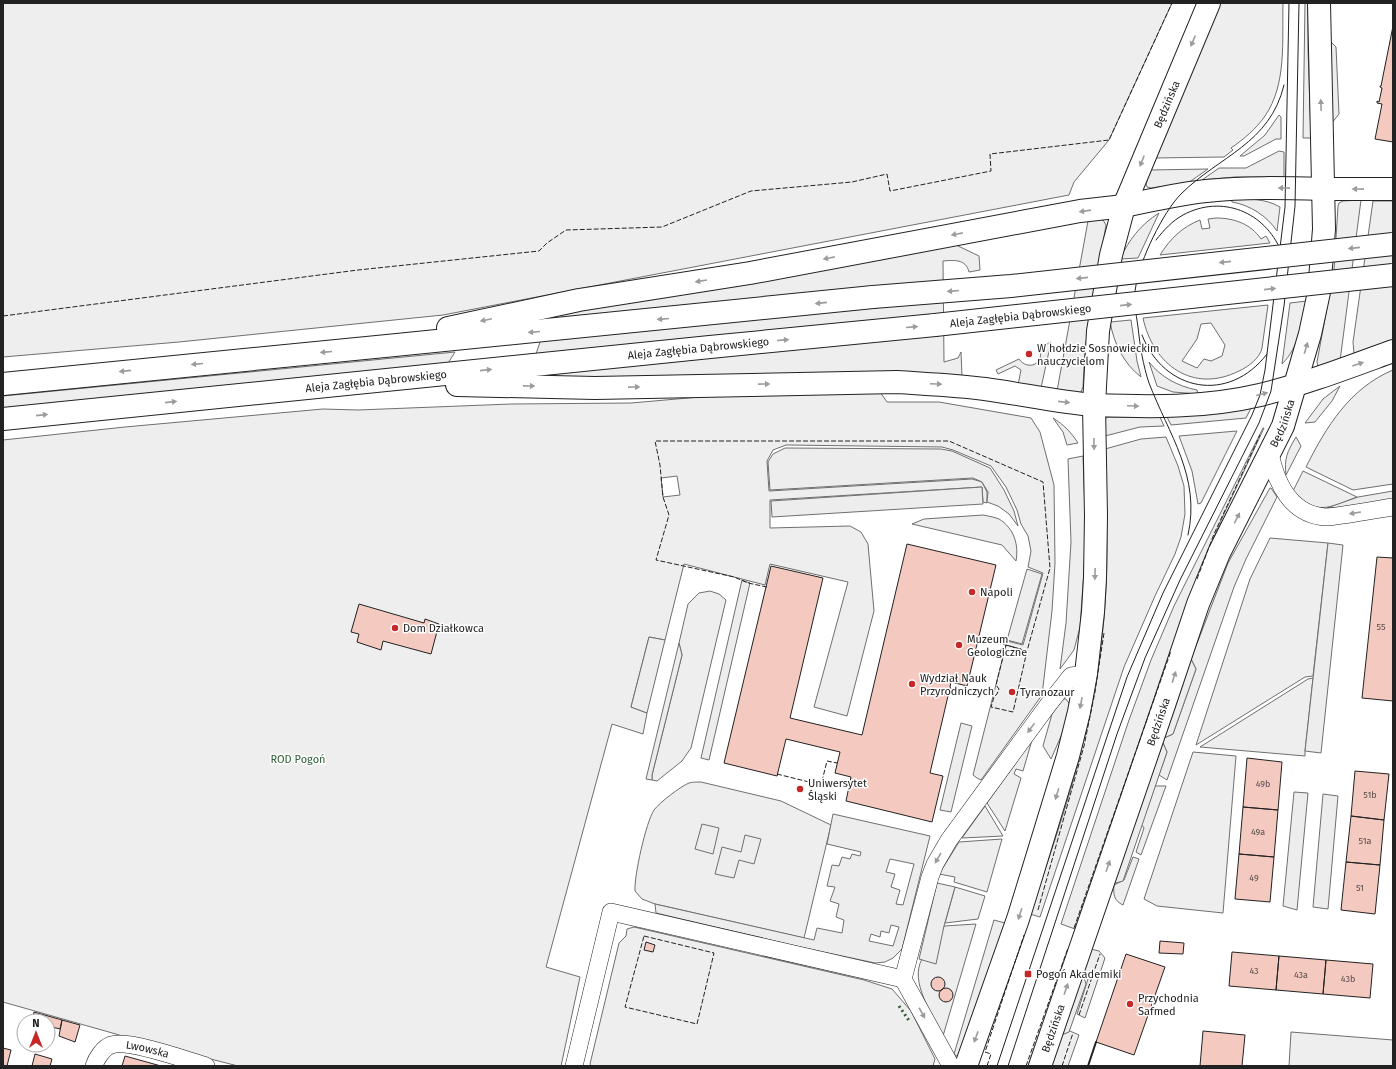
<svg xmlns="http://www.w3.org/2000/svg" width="1396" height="1069" viewBox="0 0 1396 1069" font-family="'Fira Sans',sans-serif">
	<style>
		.green { fill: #eee; stroke: #6f6f6f; fill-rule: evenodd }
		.parking { fill: #ededed; stroke: #6f6f6f; fill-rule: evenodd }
		.building { fill: #f3c9c0; stroke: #222 }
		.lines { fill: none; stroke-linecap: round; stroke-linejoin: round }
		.minor-casing { stroke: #222; stroke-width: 18 }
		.tertiary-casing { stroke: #222; stroke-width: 24 }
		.primary-casing { stroke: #222; stroke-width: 24 }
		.minor { stroke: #fff; stroke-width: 17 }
		.tertiary { stroke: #fff; stroke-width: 22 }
		.primary { stroke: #fff; stroke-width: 22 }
		.tram { stroke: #222; stroke-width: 1 }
		.primary-bridge-casing { stroke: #222; stroke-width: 24; stroke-linecap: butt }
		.primary-bridge { stroke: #fff; stroke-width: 22 }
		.hedge { stroke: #2f5e38; stroke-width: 3; stroke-dasharray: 2 3; stroke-linecap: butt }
		.fence { stroke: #222; stroke-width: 1; stroke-dasharray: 5 2; stroke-linecap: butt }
		.wall { stroke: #222; stroke-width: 2 }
		.oneway { fill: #9c9c9c }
		.poi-dot { fill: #c62828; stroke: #fff; stroke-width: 1.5 }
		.labels { text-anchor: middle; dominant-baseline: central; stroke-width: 3; stroke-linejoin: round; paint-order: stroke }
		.number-label { font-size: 9px; fill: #564c4a }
		.street-label { font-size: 11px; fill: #222; stroke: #fff }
		.poi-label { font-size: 11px; fill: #222; stroke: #fff; text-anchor: start }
		.park-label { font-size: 11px; fill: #2f5e38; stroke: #fff }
	</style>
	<rect width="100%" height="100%" fill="#fff"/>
	<path class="green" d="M3,3H1172L1109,140L1074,182L1069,195L443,315L179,342L3,357Z
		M1220,3H1283C1282,40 1287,84 1265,116C1256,129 1244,139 1231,148L1233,150L1224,157L1154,158Z
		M1305,3H1308V50L1311,138H1303Z
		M1279,115L1281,117V139H1276L1244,156H1240L1265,135Z
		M1279,151L1284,152V177H1235L1202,180L1219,168H1246Z
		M1208,169L1188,183L1151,188L1147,187L1146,184L1150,170Z
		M1231,199C1249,199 1264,198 1280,207L1277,231C1267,216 1250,205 1232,202Z
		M1361,200L1340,361L1323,367L1318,366L1317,362L1334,270L1338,206L1339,203L1343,201Z
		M1373,201H1393V340L1354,354L1353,342Z
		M1159,213L1138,258L1120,259C1129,240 1140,225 1159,213Z
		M1216,218C1234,218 1251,224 1261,239L1266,236L1270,243L1160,255C1170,239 1182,227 1200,220L1202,229L1210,228L1208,219Z
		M1098,219L1103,220L1106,225L1085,349L1083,387L1081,392L1077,393L1057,391L1088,221Z
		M954,244L979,256L980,270L969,272C966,259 954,260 943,261L944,362L958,358L961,352L962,376C904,370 845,372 786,374C708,377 630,382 552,380L536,354L540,342L556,317V314Z
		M1307,301C1302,324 1299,347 1282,364L1290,303Z
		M1268,305L1262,348C1260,358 1248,367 1239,371C1193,394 1153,365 1143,318ZM1211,323L1225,345L1222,356L1211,361L1204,359L1197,368L1182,361L1197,339L1201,324Z
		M1131,320L1137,361L1141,377C1123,363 1114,343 1110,322Z
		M1051,342L1041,388L1018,385L1021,370L1015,366L998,374L996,370L1019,359C1028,372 1046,363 1039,348Z
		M455,352L447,365L3,408V396Z
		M1149,362C1161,377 1177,386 1197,390L1198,394L1173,392L1157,386Z
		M1393,370V484L1353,490L1306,467C1326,427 1350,388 1393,370Z
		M1340,386L1332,401L1315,422L1305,423L1323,399Z
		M880,392L887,402H939L1031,418L1040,432L1054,485L1055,563L1052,611L1042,695L981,780L977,778L973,775L1007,641L1023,645L1043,573L1028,567L1031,551L1028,536L1021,524L1017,510L1006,487L991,466L953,450L942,447L786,445L773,450L767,461L769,491L972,479L982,482L987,492V503L983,502L982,487L770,500V528L850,526L861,532L868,544L874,611L847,716L814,707L848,582L770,564L765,585L684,564L665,640L649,637L631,707L647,713L643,734L612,724L546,967L580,977L561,1066H238L144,1042L3,1002V440L125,427L323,409L358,410L511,404L631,403L734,394ZM677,476L680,495L663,497L661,478Z
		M1251,408L1246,418L1171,425L1167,417L1208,414Z
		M1108,417H1160L1164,426L1140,427L1105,436V419Z
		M1053,418C1064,425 1071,432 1078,443L1067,445L1063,432Z
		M1263,428H1264L1219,525L1203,563L1075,929L1061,924L1129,720L1151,660L1174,606Z
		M1237,431L1201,503L1198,504L1192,471L1179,436Z
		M1166,437L1178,466L1184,486L1185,514L1181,537L1175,554L1155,596L1124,667L1040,917L1030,914C1055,840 1081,767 1094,690C1103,644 1107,596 1107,549C1107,516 1106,482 1105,449L1141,439Z
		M1296,437L1301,446L1286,475C1284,459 1287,452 1296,437Z
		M1083,456L1086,540L1080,627L1074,650L1060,669L1066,623L1071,542L1068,459Z
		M1303,471L1357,497C1328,508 1317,516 1293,491Z
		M1270,488H1271L1277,497L1246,559L1234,587L1167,780L1159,775L1167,752L1163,743L1164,738L1173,734L1196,669L1191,659L1228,563Z
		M983,515C988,516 994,517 999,519C1014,528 1019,545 1016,561L1002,545L912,524L924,519Z
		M1270,538L1328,543L1313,676L1305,677L1196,745L1250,579Z
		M710,591L719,594L726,600L691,748L682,761L657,781L652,780V775L682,655L679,643L688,604L699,593Z
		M1313,678L1305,751V756L1200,747L1308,679Z
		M1063,699H1066L1071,706L1065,727L1051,759L1043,746L1052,714Z
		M1032,740L1023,771L1016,769L1014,774L1021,778L1005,831L987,803Z
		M1193,752L1236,756L1223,913L1157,906L1144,899Z
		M701,782L781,801L831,825L804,938L655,904L642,899L635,891C634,876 646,822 654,810C659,803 681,786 689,783C692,782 697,782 701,782Z
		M1155,786H1166L1141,855L1136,852L1144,828L1136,817L1147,810Z
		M985,806L1003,836L962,838Z
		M1002,839L987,892L954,882L955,877L939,874L959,842Z
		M1133,857L1139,859L1123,905C1114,901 1113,894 1114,885L1124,880Z
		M955,887L985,896L978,919L945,923Z
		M994,920L1005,923L958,1057L954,1054Z
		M976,924L943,1036C933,1015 909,982 922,959C928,947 937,936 944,926Z
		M634,927L864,980L892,989L911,1011L935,1059L933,1066H591L590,1064L619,943L626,936L627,929Z
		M1091,949L1099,951L1105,958L1085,1018L1077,1014L1088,979L1084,978L1082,971Z
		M1070,1031L1079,1035L1068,1066H1050L1059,1036Z
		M1291,1032L1393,1040V1066H1289Z"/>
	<path class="parking" d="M1329,40L1336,47L1339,114L1331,124Z
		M785,448L941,449L952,451L990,468L1004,490L1014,511L1018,526L1009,514L998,506L987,502L988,492L982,482L973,478L770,490L768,462L773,454Z
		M982,487L983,504L772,517L771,501Z
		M1393,491V499L1345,507L1327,508L1358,497Z
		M1328,543L1343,545L1321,753L1305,751Z
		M1027,569L1042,574L1022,644L1007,640Z
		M742,580L750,583L709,760L701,758Z
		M649,637L665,640L647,713L631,707Z
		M679,643L682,655L652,775V780L646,779Z
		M1191,659L1196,669L1173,734L1164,738Z
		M961,723L972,726L951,812L940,810Z
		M1163,743L1167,752L1123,881L1112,884Z
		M1294,792L1308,793L1297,910L1283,906Z
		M1323,794L1338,796L1328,909L1313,907Z
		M833,814L930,836L902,949L893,958L885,962L875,963L800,947L656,913L655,904L814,940L817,928L842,933L844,920L836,917L839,904L830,901L835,887L827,886L832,865L839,866L842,857L850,859L852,854L860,856L861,852L827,844ZM890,859L914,864L903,905L896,904L900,890L891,887L895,874L886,872ZM891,925L899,927L893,946L869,941L871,934L880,937L881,931L889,933Z
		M702,824L719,828L713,854L695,849Z
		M745,835L761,839L754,864L739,860L734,878L715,874L722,847L741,852Z
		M937,883L955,887L944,926L936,964L919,959Z
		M1082,971L1086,984L1069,1032L1059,1036Z"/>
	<path class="building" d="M1393,26V142L1375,139L1382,104L1377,103V101L1379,102L1382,88L1380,87V86H1381Z
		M907,544L996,565L967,686L951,682L950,687L953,692L948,696L930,773L943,776L932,822L846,801L851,777L835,773L840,752L786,739L777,776L724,763L771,566L823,578L790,718L862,735Z
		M1377,557L1393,558V701L1362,698Z
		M359,604L424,623L425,619L439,624L431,654L383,641L381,650L357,642L359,634L351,632Z
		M1247,758L1282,762L1278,810L1243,807Z
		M1355,771L1389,774L1384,820L1351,816Z
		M1243,807L1278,810L1274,857L1239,854Z
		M1351,816L1384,820L1380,865L1346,862Z
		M1239,854L1274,857L1270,902L1235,899Z
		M1346,862L1380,865L1375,914L1341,910Z
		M1160,941L1184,943L1183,954L1159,953Z
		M646,942L655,945L653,952L644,950Z
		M1232,952L1279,956L1276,990L1229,986Z
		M1126,954L1165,967L1134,1055L1096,1042Z
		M1279,956L1326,960L1323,994L1276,990Z
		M1326,960L1373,964L1370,998L1323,994Z
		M931 984a7 7 0 1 1 14 0a7 7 0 1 1-14 0Z
		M939 995a7 7 0 1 1 14 0a7 7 0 1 1-14 0Z
		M34,1012L62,1020L60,1029L48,1026V1021H32Z
		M62,1020L80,1025L75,1042L59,1036Z
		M1203,1031L1245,1035L1242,1066H1200Z
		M3,1048L11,1050L7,1066H3Z
		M35,1054L52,1059L50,1066H32Z
		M125,1056L161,1066H122Z"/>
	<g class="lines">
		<defs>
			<g id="minor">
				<path d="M1270,453C1276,483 1291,515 1326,517C1334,517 1342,515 1350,514C1365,512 1379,509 1393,507"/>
				<path id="s1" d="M94,1066C96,1059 103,1048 111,1045C128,1039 187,1060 206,1066"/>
				<path d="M574,1066L611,912L903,979"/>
				<path d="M951,1066L903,979L930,877L935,864L949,840L1048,705L1071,676L1086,674"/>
			</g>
			<g id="tertiary">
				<path d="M1124,206C1151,200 1178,194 1206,191C1245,187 1284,188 1323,189"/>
				<path d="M1094,405C1150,407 1205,408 1260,395C1305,384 1349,367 1393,351"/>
				<path id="s2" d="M966,1066L1018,919L1031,877L1068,756L1079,712L1086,674L1093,612L1095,578L1096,516L1094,405L1098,331L1111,255L1124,206L1209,3"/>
				<path id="s3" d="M1040,1066L1164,705L1198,604L1219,553L1283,426L1310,334L1319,292L1324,229L1319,3"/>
			</g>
			<g id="primary">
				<path d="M1323,189H1393"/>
				<path d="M448,328L579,300L750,273L1080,211L1124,206"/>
				<path d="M3,384C293,354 583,328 873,297"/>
				<path d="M457,385L595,388L897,382C926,384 956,385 985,389C1022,394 1057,402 1094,405"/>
				<path id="s4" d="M3,419L710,347L935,325"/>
			</g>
		</defs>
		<use href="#minor" class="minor-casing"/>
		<use href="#tertiary" class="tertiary-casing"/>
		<use href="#primary" class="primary-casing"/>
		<use href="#minor" class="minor"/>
		<use href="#tertiary" class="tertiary"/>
		<use href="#primary" class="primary"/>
		<path class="tram" d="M1156,240C1164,230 1172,221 1183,215C1222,194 1265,212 1281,251
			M1142,335C1164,392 1229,404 1267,354
			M1188,535C1201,477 1169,435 1149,383C1143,365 1140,346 1138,327C1136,313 1133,299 1136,285C1140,260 1163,212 1181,194C1219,156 1270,144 1284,85
			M997,1066L1127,677L1163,593L1252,415L1260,395L1265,370L1285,207L1289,3
			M1008,1066L1117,734L1145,658L1180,580L1259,423L1271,391L1284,306L1295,206L1299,3"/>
		<defs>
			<g id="primary-bridge">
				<path d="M873,297L1011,286L1393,244"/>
				<path id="s5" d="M935,325L1393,275"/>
			</g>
		</defs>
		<use href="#primary-bridge" class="primary-bridge-casing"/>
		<use href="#primary-bridge" class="primary-bridge"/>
		<path class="hedge" d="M899,1006L910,1022"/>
		<path class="fence" d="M3,316L358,270L539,251L547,243L566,230L662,227L751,191L852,182L887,174L890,191L991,171L990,154L1109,140L1172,3
			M1197,579L1214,534L1260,435
			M767,587L748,583L734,577L656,560L669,515L663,497L660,465L655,441H949L1043,482L1050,568L1027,651L1006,645L978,639
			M1006,645L1027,651L1013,712L991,707L994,697L997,694L999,689L996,685Z
			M777,774L821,785L827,761L837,763
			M1038,910L1084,746L1095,692L1104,633
			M1074,928L1171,651
			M644,936L714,953L697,1024L625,1007Z
			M1079,1015L1100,954
			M987,1066L991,1054L985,1052L1024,935
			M1026,1066L1068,948
			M1062,1066L1073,1033"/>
		<path class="wall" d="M1088,1066L1096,1042"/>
	</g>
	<defs><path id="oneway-solid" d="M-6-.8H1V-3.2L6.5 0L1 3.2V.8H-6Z"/></defs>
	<g class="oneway">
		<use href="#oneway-solid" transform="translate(1193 41) rotate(113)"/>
		<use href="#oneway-solid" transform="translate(1321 105) rotate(-92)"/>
		<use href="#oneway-solid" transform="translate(1142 161) rotate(112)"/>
		<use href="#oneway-solid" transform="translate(1284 188) rotate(-179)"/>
		<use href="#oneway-solid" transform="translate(1358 189) rotate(-179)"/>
		<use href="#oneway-solid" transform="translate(1085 211) rotate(172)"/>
		<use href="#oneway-solid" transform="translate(957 234) rotate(169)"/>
		<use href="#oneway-solid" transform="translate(1354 248) rotate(174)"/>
		<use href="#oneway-solid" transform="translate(829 258) rotate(169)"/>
		<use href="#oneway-solid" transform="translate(1225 262) rotate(174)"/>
		<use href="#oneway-solid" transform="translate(1082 278) rotate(174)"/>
		<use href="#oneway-solid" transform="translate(701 281) rotate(171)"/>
		<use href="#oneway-solid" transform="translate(1270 289) rotate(-6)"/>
		<use href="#oneway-solid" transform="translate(953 291) rotate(175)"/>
		<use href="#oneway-solid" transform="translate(821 303) rotate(174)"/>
		<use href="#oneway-solid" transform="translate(1126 305) rotate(-6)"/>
		<use href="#oneway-solid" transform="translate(663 319) rotate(175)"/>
		<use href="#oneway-solid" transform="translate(486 320) rotate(168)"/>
		<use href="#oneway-solid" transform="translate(912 327) rotate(-5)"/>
		<use href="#oneway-solid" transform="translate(534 332) rotate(175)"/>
		<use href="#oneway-solid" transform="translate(783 340) rotate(-5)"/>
		<use href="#oneway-solid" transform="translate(1306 348) rotate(-73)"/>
		<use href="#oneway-solid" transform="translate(326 352) rotate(175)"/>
		<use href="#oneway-solid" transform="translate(197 364) rotate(175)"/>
		<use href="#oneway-solid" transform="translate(1358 364) rotate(-19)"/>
		<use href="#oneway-solid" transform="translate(486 370) rotate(-6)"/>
		<use href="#oneway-solid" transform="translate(125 371) rotate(174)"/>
		<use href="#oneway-solid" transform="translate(764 384) rotate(-1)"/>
		<use href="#oneway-solid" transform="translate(936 384) rotate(3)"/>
		<use href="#oneway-solid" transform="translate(529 386) rotate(1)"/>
		<use href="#oneway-solid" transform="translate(634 387) rotate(-1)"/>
		<use href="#oneway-solid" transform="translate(1262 394) rotate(-14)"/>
		<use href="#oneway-solid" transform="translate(171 402) rotate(-6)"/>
		<use href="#oneway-solid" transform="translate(1064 402) rotate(6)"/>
		<use href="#oneway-solid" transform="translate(1133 406) rotate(2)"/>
		<use href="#oneway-solid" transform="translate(42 415) rotate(-6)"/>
		<use href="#oneway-solid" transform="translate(1094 444) rotate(89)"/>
		<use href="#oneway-solid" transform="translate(1355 513) rotate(171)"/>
		<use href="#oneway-solid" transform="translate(1237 518) rotate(-63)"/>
		<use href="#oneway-solid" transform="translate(1095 574) rotate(91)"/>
		<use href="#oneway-solid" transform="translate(1174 677) rotate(-72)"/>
		<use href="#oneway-solid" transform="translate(1081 703) rotate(101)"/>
		<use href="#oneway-solid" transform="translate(1031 728) rotate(126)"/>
		<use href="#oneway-solid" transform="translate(1057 794) rotate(107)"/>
		<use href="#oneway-solid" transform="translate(938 858) rotate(120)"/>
		<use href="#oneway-solid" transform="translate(1108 866) rotate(-71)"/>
		<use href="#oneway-solid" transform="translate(1020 914) rotate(108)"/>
		<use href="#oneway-solid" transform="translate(1066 989) rotate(-71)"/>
		<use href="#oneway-solid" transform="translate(922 1013) rotate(61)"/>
		<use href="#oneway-solid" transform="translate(976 1037) rotate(110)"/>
	</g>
	<g class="poi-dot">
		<circle cx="1029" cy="354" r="4"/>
		<circle cx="972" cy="592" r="4"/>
		<circle cx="395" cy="628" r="4"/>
		<circle cx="959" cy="645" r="4"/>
		<circle cx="912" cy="684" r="4"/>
		<circle cx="1012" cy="692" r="4"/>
		<circle cx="800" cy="789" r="4"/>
		<rect x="1024" y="970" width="8" height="8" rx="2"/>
		<circle cx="1130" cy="1004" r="4"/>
	</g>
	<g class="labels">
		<g class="number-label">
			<text x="1381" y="627">55</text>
			<text x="1263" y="784">49b</text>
			<text x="1370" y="795">51b</text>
			<text x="1258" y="832">49a</text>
			<text x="1365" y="841">51a</text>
			<text x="1254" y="878">49</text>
			<text x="1360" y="888">51</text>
			<text x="1254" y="971">43</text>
			<text x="1301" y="975">43a</text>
			<text x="1348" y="979">43b</text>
		</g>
		<g class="street-label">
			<text stroke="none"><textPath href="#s2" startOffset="992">Będzińska</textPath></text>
			<text stroke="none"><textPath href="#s5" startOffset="86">Aleja Zagłębia Dąbrowskiego</textPath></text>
			<text stroke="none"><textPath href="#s4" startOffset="699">Aleja Zagłębia Dąbrowskiego</textPath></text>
			<text stroke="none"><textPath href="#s4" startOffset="375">Aleja Zagłębia Dąbrowskiego</textPath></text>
			<text stroke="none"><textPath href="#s3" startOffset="688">Będzińska</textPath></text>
			<text stroke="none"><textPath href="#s3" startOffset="364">Będzińska</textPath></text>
			<text stroke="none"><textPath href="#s3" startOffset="40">Będzińska</textPath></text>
			<text stroke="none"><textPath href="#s1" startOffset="65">Lwowska</textPath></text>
		</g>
		<g class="poi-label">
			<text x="1037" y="348">W hołdzie Sosnowieckim<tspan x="1037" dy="13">nauczycielom</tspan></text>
			<text x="980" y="592">Napoli</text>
			<text x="403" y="628">Dom Działkowca</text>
			<text x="967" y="639">Muzeum<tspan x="967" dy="13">Geologiczne</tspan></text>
			<text x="920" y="678">Wydział Nauk<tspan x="920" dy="13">Przyrodniczych</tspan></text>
			<text x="1020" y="692">Tyranozaur</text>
			<text x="808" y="783">Uniwersytet<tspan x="808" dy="13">Śląski</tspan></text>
			<text x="1036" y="974">Pogoń Akademiki</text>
			<text x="1138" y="998">Przychodnia<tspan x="1138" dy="13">Safmed</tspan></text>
		</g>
		<g class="park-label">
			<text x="298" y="759">ROD Pogoń</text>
		</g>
	</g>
	<rect width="1396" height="1069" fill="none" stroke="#222222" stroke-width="8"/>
	<g transform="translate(36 1033)"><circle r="19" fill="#ffffff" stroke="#a7a7a7"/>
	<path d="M0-3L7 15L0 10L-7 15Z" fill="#c62828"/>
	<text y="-6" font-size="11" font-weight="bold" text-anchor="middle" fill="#222222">N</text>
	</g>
</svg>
